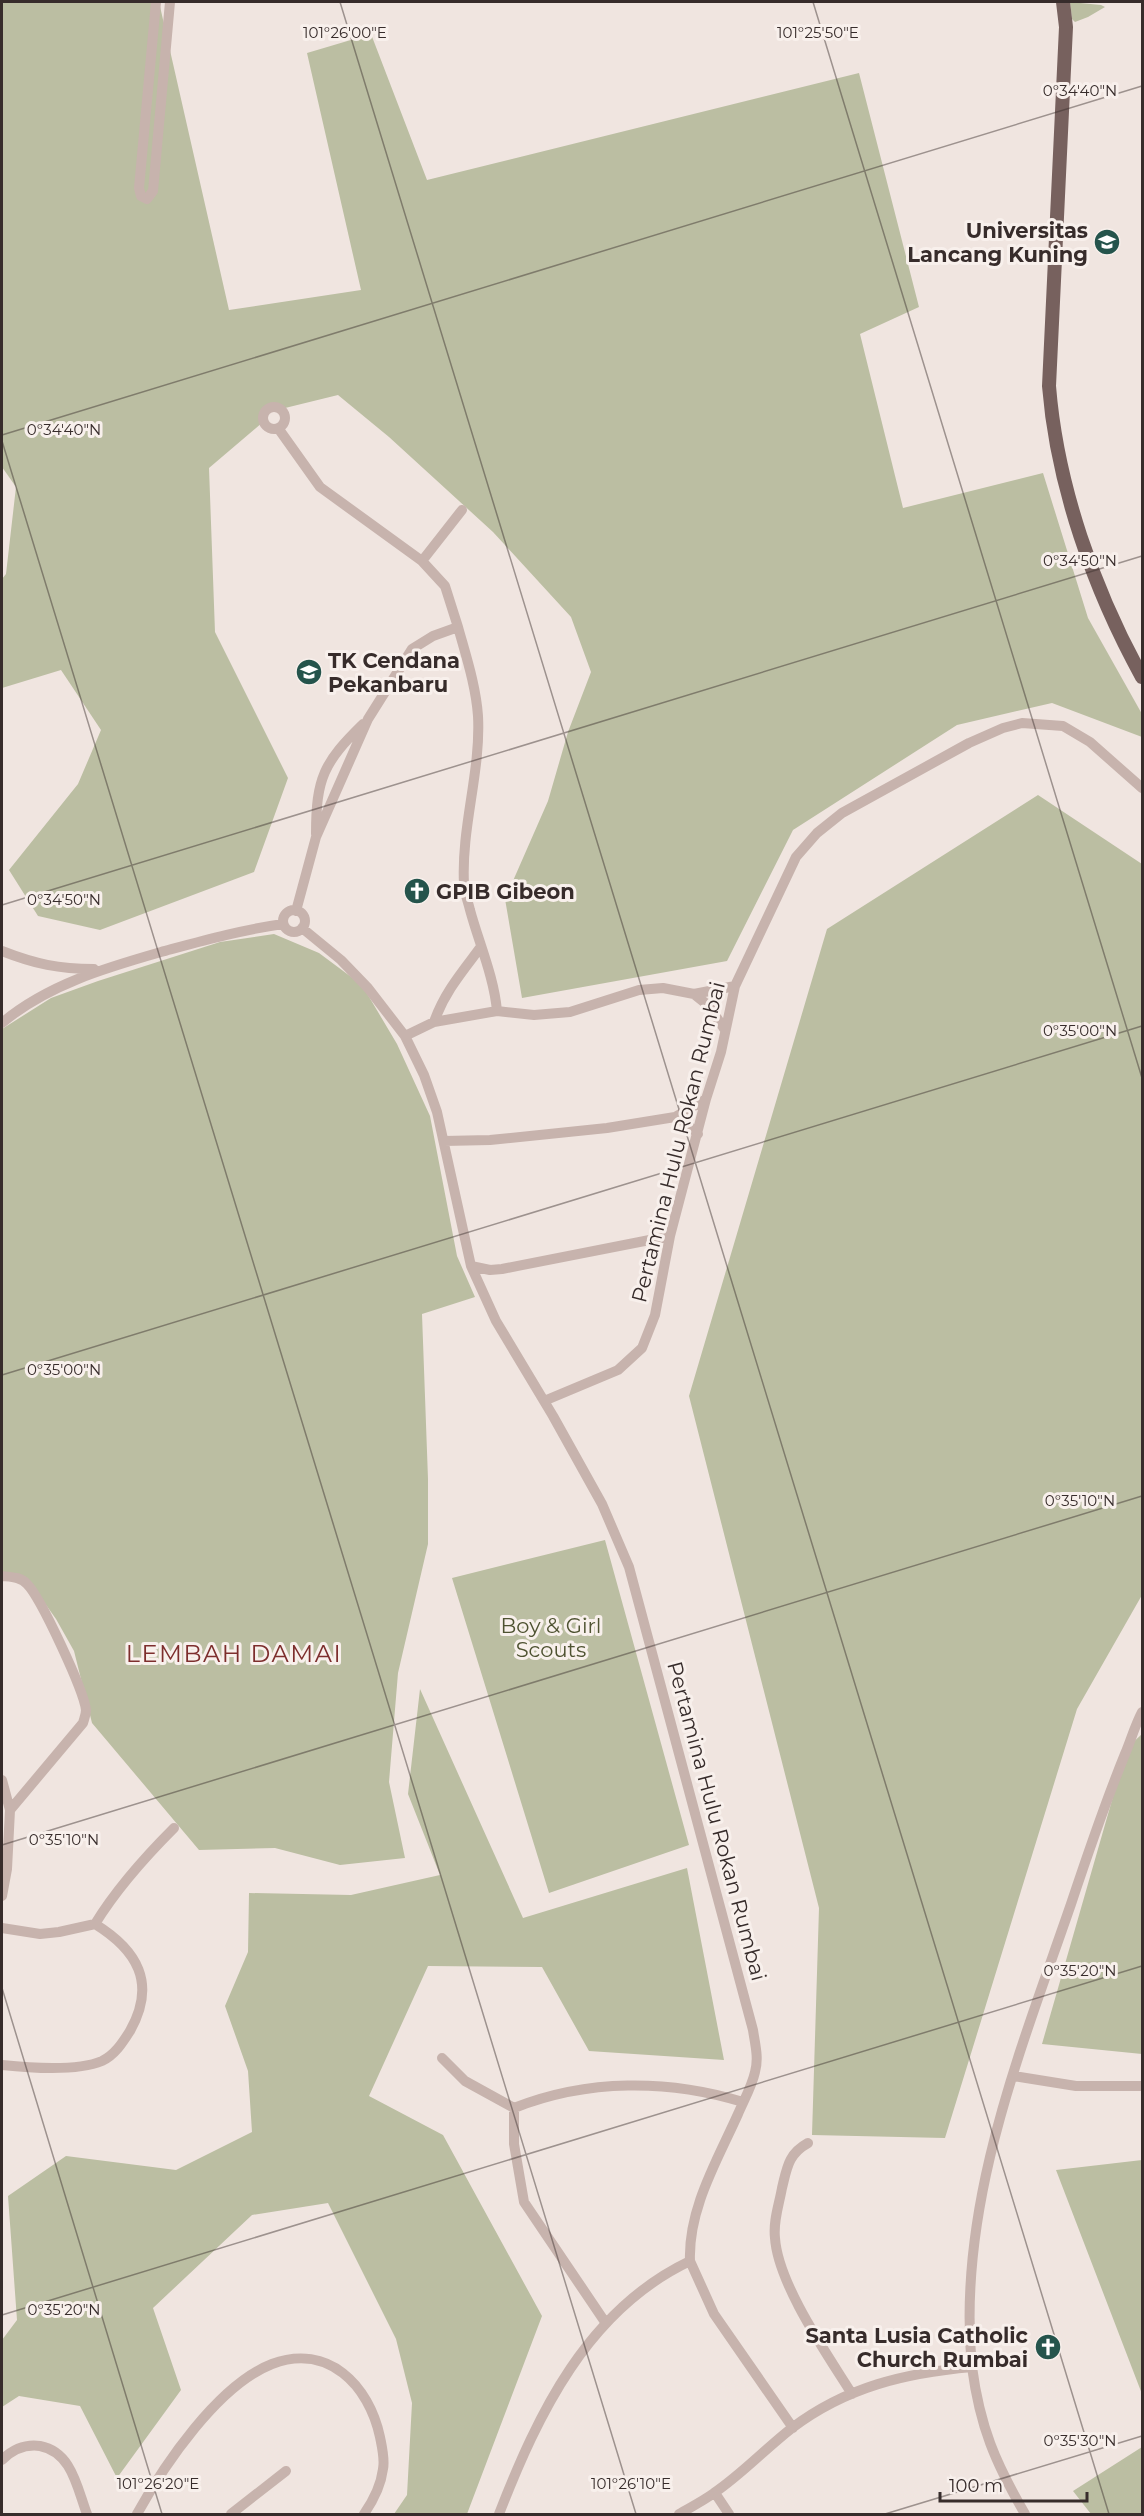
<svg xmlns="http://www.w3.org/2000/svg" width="1144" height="2516" viewBox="0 0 1144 2516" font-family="Montserrat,sans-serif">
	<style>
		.green { fill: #bbbea2 }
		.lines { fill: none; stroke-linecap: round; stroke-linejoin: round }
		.minor { stroke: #c7b3ad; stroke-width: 10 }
		.major { stroke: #77615e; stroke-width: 14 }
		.ticks { fill: none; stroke: #372c2b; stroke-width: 1.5; stroke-opacity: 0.45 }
		.labels { text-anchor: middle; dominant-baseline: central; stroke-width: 6; stroke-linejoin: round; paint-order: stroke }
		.poi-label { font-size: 21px; font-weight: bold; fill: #372c2b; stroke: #f8f0ec; text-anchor: end }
		.street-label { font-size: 21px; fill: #372c2b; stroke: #f8f0ec }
		.park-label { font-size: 21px; fill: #4e5231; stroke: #f8f0ec }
		.quarter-label { font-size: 24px; letter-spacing: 1.5px; fill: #7d2e2d; stroke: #f8f0ec }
		.ticks-label { font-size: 15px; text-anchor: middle; fill: #372c2b; stroke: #f8f0ec; stroke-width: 6; stroke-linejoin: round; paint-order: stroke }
	</style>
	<rect width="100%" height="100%" fill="#f0e5e0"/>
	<path class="green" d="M2,2H159L229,310L361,290L307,53L371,34L427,180L859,73L919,307L860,334L903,508L1043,473L1088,618L1142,714V737L1052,703L957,725L793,830L727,961L522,998L505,899L548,801L568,732L591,672L571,617L493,532L389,437L338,395L281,409H267L263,422L209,468L215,632L288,778L254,872L100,930L38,916L9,870L78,784L101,730L61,670L2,688V579L6,574L16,487L2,467Z
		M1070,2L1101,5L1105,7L1088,17L1075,22L1072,19Z
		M1038,795L1142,864V1595L1077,1709L945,2138L812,2135L819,1908L689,1396L827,929Z
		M274,934L319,953L362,985L397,1044L430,1116L457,1256L475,1297L422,1314L428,1479V1544L398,1673L389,1782L405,1858L340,1865L275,1848L199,1850L92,1723L74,1651L56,1619L29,1581L2,1575V1029L51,998L98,981L220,942Z
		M605,1540L689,1845L549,1893L452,1578Z
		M420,1689L523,1918L687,1868L724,2060L589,2051L542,1967L428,1966L369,2096L443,2135L542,2316L467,2514H394L407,2495L412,2403L396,2339L328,2203L252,2215L153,2308L181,2390L117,2478L80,2406L19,2396L2,2407V2340L17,2320L8,2196L66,2156L176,2170L252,2132L248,2071L225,2006L248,1952L249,1893L351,1895L440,1875L408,1794Z
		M1142,1734V2054L1042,2044L1127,1748Z
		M1142,2160V2394L1056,2170Z
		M1142,2447V2514H1091L1073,2491Z"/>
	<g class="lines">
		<path class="minor" d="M156,2L139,188L141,196L147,199L153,191L170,2
			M263 418a11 11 0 1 1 22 0a11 11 0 1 1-22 0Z
			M278,428L320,487L422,561L445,586L458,627
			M422,561L462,510
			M316,834C316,778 324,762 363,724
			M283 921a11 11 0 1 1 22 0a11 11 0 1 1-22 0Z
			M296,911L316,837L368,719L412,649L433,636L458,627C466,656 476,686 478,716C481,772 461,827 464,884C464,892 468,901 470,910C479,943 494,977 497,1011
			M302,928L341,960L368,988L405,1036L424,1075L437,1112L471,1266L496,1321L553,1416L602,1504L629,1567L753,2030C755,2044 759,2058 755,2072C752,2086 744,2100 738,2114C717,2161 688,2209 690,2261
			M2,951C35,964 59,969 94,969
			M694,994L709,1006L725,1030
			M434,1022C444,993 462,972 480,948
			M2,1023C47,985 105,968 161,952C202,941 241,930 283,924
			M405,1036L434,1022L497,1011L534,1015L570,1012L639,990L663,988L694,994L735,986
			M675,1117L682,1120L698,1134
			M444,1141L490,1140L607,1128L675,1117L706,1099
			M471,1266L490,1270L502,1269L670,1236
			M544,1401L618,1370L642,1348L655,1315L670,1236L706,1099L721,1052L735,986L796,857L817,833L842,813L969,743L1003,728L1022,723L1063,726L1090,742L1142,788
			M2,1576C11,1577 21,1577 27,1584C41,1598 84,1691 86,1710C86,1715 84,1719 83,1723L10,1810
			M2,1780L10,1810L7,1869L2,1896
			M95,1924C117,1888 144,1858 174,1828
			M2,1928L40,1934L59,1932L95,1924C137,1950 157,1983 130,2031C123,2042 115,2055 102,2061C76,2072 30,2068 2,2065
			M442,2058L465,2081L514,2108
			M1014,2076L1076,2086H1142
			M808,2143C788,2154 787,2168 782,2188C779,2205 773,2221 775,2238C778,2284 827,2354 852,2394
			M605,2322L524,2202L514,2144V2108C587,2079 668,2079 743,2102
			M972,2367C956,2208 1020,2052 1071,1904C1088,1853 1105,1803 1125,1754C1131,1740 1135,1725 1142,1712
			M2,2460C12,2450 25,2444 40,2446C72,2452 77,2488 87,2514
			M715,2493L729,2514
			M137,2514C164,2465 218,2385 272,2364C328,2343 369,2385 380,2437C382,2447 385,2459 383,2469C381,2485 373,2501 364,2514
			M231,2514L286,2471
			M499,2514C538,2414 587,2310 690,2261L714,2314L793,2428
			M679,2514C691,2507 703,2501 714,2493C742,2474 765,2449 792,2428C846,2387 905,2373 972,2367C980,2427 995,2462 1025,2514"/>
		<path class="major" d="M1063,2L1066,27L1049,386C1057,486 1094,590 1142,677"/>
	</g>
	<path class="ticks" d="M340,2L1109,2514M813,2L1142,1078M2,435L1142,86M2,441L636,2514M2,905L1142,556M2,1375L1142,1026M2,1845L1142,1496M2,1988L162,2514M2,2315L1142,1966M885,2514L1142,2436"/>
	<defs>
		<symbol id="university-disc" viewBox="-11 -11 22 22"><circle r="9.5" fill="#25544c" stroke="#f8f0ec"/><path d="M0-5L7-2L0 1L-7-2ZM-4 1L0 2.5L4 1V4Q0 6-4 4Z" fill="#fff"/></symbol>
		<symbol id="school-disc" viewBox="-11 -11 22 22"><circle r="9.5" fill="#25544c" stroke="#f8f0ec"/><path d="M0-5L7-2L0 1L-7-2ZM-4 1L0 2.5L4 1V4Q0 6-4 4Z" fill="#fff"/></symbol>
		<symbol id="church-disc" viewBox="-11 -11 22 22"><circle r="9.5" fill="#25544c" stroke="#f8f0ec"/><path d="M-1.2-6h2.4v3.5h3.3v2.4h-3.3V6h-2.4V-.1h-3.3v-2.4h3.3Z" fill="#fff"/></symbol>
	</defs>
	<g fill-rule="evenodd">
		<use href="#university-disc" x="1092" y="227" width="30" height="30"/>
		<use href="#school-disc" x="294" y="657" width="30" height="30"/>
		<use href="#church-disc" x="402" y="876" width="30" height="30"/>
		<use href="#church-disc" x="1033" y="2332" width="30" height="30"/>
	</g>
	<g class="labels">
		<g class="poi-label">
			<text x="1088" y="230">Universitas<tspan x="1088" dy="24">Lancang Kuning</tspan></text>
			<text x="328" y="660" text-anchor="start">TK Cendana<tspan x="328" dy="24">Pekanbaru</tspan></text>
			<text x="436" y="891" text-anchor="start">GPIB Gibeon</text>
			<text x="1028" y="2335">Santa Lusia Catholic<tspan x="1028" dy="24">Church Rumbai</tspan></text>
		</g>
		<g class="street-label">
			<text transform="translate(678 1142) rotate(-76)">Pertamina Hulu Rokan Rumbai</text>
			<text transform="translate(717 1821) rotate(75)">Pertamina Hulu Rokan Rumbai</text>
		</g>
		<g class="park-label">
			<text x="551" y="1625">Boy &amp; Girl<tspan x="551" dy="24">Scouts</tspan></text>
		</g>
		<g class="quarter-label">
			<text x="234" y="1653">LEMBAH DAMAI</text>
		</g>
	</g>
	<g class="ticks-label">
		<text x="345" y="38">101°26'00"E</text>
		<text x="818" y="38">101°25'50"E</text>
		<text x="1080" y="96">0°34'40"N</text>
		<text x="64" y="435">0°34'40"N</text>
		<text x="1080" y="566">0°34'50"N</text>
		<text x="64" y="905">0°34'50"N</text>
		<text x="1080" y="1036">0°35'00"N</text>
		<text x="64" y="1375">0°35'00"N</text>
		<text x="1080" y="1506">0°35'10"N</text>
		<text x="64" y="1845">0°35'10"N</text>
		<text x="1080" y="1976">0°35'20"N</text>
		<text x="64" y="2315">0°35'20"N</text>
		<text x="1080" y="2446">0°35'30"N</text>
		<text x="158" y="2489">101°26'20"E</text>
		<text x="631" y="2489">101°26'10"E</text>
	</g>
	<rect width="1144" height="2516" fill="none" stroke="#372c2b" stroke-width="6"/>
	<path d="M940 2492v9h147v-9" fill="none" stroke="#372c2b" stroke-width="3"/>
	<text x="949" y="2492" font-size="18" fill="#372c2b" stroke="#f8f0ec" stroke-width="4.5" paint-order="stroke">100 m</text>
</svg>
